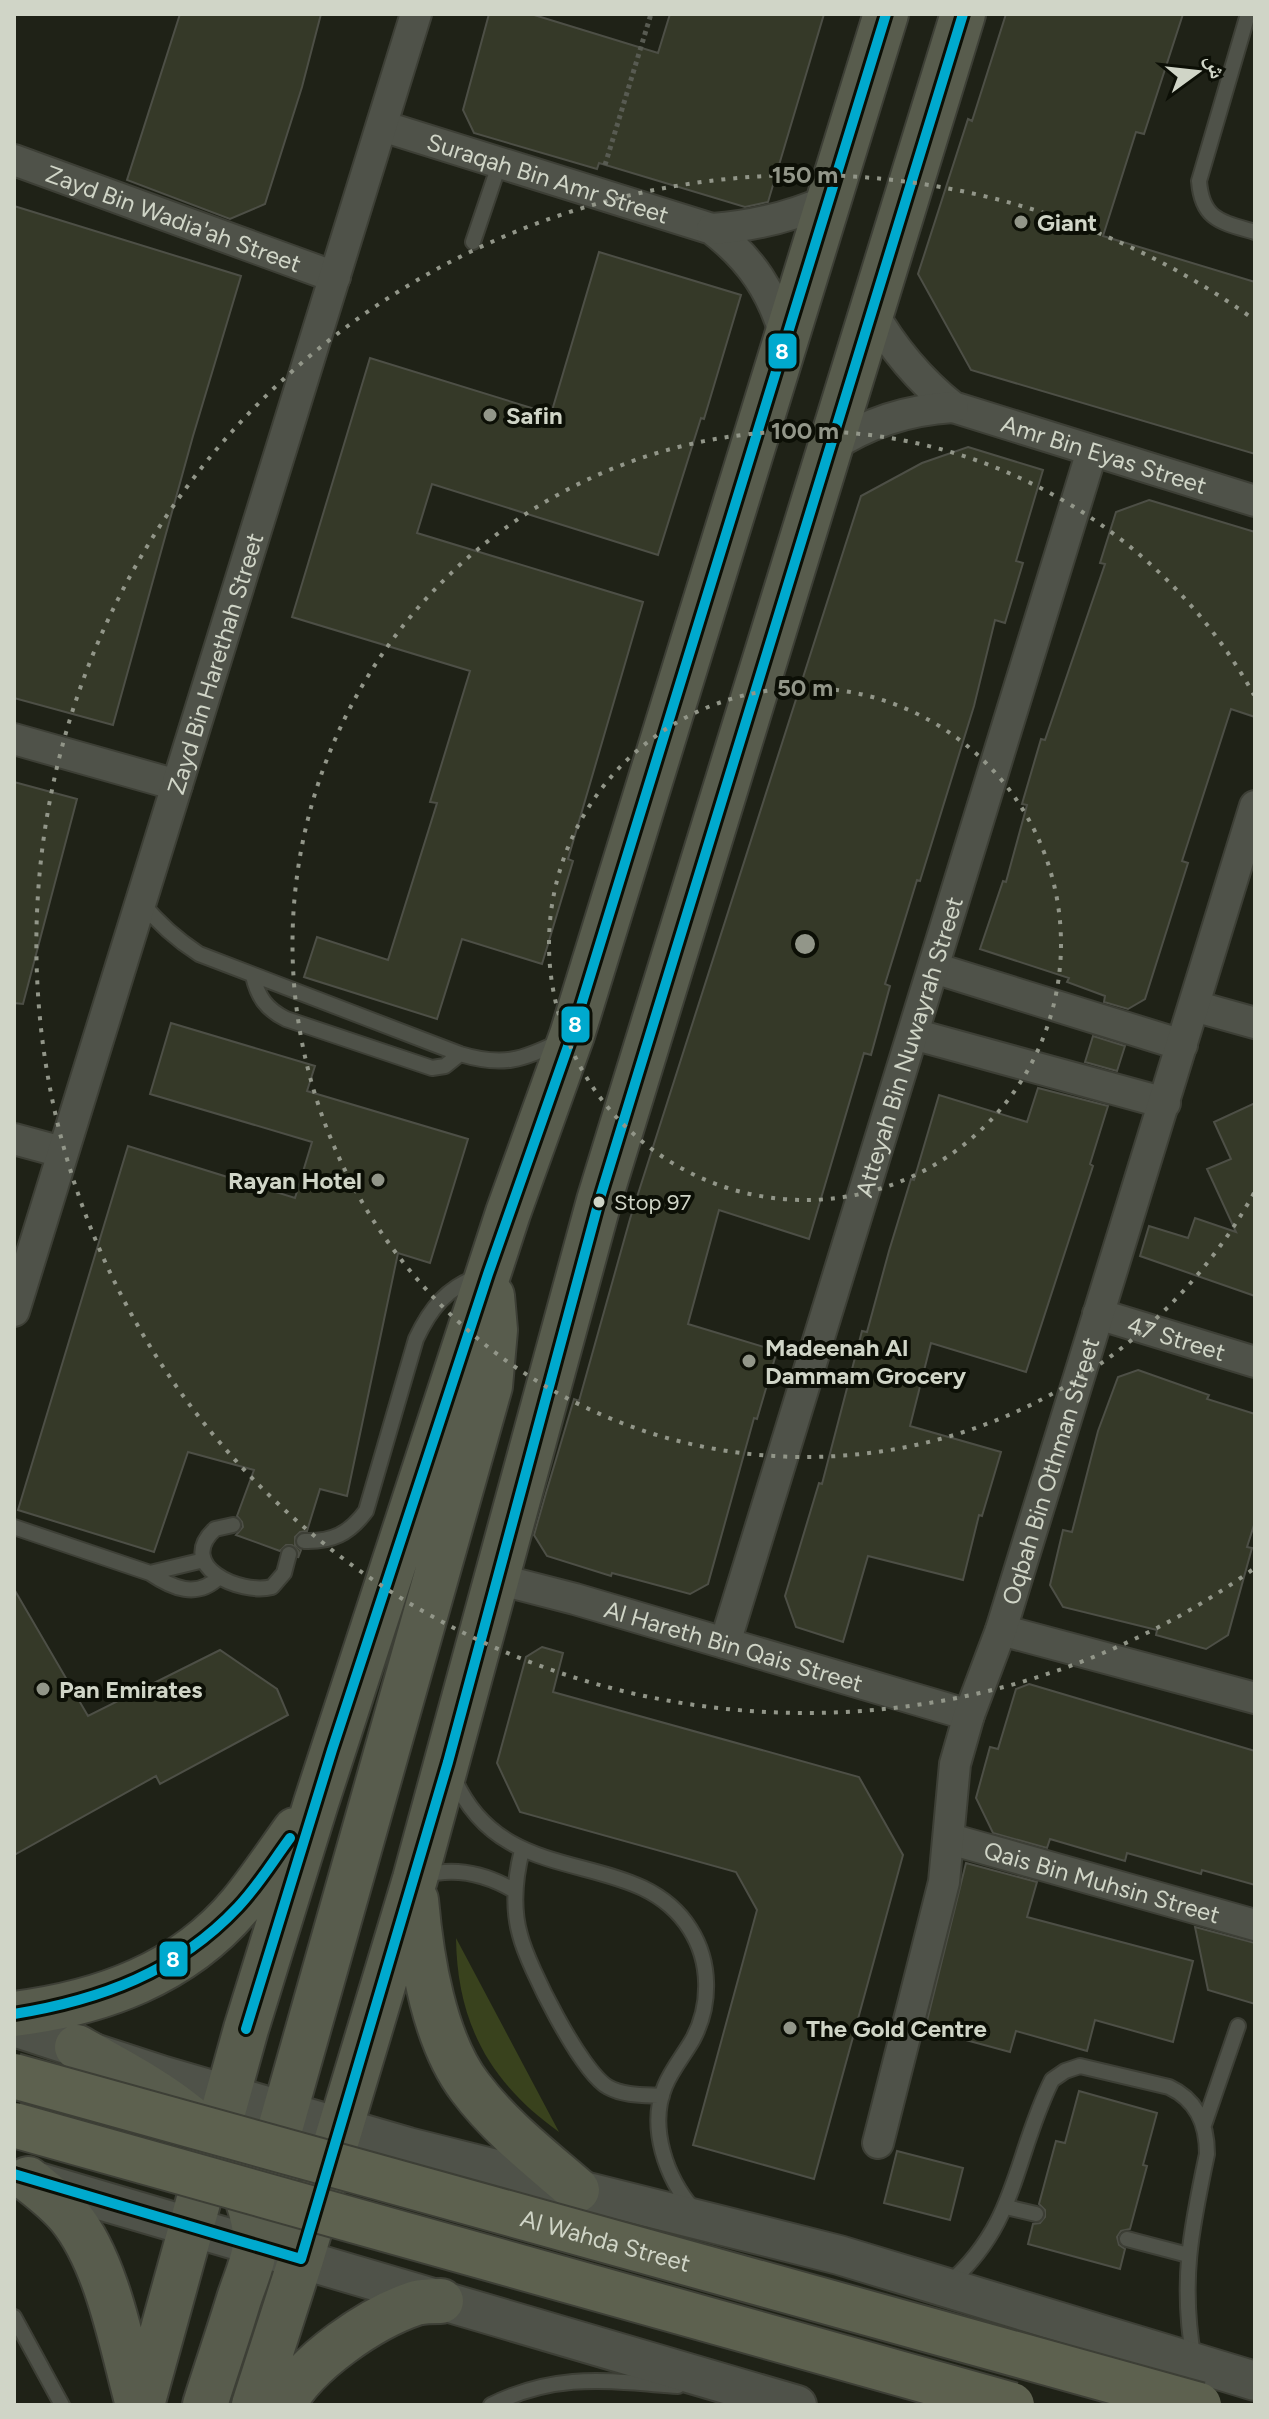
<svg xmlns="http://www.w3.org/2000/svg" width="1269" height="2419" viewBox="0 0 1269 2419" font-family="Figtree,'Noto Naskh Arabic',sans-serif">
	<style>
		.green { fill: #39421d }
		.building { fill: #353928; stroke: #4d4f46; stroke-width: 2 }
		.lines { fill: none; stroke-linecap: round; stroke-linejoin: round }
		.service-casing { stroke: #3d3f36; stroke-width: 18 }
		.minor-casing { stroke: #3d3f36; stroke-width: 34 }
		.tertiary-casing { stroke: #3d3f36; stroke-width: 42 }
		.primary-casing { stroke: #3d3f36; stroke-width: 48 }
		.path { stroke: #585b52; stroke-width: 5; stroke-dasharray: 4 4; stroke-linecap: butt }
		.service { stroke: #4f5249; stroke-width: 14 }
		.minor { stroke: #4f5249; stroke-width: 30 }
		.tertiary { stroke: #4f5249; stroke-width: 38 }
		.primary { stroke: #585c4d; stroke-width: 44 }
		.motorway-bridge-casing { stroke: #3d3f36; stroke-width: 48; stroke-linecap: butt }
		.motorway-bridge { stroke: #5d614f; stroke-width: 44 }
		.bus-1-casing { stroke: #0c0f06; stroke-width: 16 }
		.bus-1 { stroke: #00a9ce; stroke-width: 10 }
		.ring { fill: none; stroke: #929689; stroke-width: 4; stroke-dasharray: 4 8 }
		.poi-dot { fill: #929689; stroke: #0c0f06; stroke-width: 3 }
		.bus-dot { fill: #d0d5c7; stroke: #0c0f06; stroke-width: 3 }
		.labels { text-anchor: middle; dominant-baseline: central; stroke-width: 8; stroke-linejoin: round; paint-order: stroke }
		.bus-label { font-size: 22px; fill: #d0d5c7; stroke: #0c0f06; text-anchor: start }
		.street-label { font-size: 24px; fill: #d0d5c7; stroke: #0c0f06 }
		.poi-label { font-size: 24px; font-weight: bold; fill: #d0d5c7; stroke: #0c0f06; text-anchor: start }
		.centre { fill: #929689; stroke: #0c0f06; stroke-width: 4 }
		.ring-label { font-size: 24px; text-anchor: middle; font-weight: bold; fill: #929689; stroke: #0c0f06; stroke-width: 8; stroke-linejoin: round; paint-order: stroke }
		.line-badge { stroke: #0c0f06; stroke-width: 3 }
		.badge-label { font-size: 22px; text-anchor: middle; font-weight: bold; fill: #fff }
	</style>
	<rect width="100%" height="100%" fill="#1f2217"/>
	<path class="green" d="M456,1938L559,2132C490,2083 457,2023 456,1938Z"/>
	<path class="building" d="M180,14H321L302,87L265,204L230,219L127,180Z
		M489,14H531L658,53L670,14H824L768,202L745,207L599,163L597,169L474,133L463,110Z
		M1006,14H1183L1144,134L1136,132L1103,236L1255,282V454L971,370L918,274L968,119L972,121Z
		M14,206L241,276L193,436L113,725L14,698Z
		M599,252L741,295L704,419L701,418L658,555L432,484L417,533L643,602L568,859L573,861L542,964L462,939L437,1019L304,977L317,937L388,960L437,803L430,802L470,671L292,617L370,358L551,414Z
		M968,447L1043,470L1016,561L1023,563L1005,623L995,620L974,706L920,881L917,880L885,984L890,986L871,1055L864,1053L809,1239L719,1210L688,1324L777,1351L757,1419L754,1418L708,1584L690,1594L612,1573L611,1576L547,1556L534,1535L546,1493L574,1399L579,1401L630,1219L861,496L922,463Z
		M1149,500L1255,532V717L1231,709L1182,861L1188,863L1145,999L1128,1009L1104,1002L1105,996L1067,982L1069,978L980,949L1003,881L1006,882L1027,805L1022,804L1041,739L1045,740L1105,564L1100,563L1116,512Z
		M14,782L77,799L23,1004L14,1003Z
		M171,1023L315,1066L307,1091L468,1139L430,1263L398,1253L347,1496L320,1489L307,1531L300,1532L295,1537V1545L301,1550L298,1558V1551L292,1545H286L280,1551L236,1535L243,1527L242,1522L237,1516L254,1470L188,1452L154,1552L18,1510L128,1146L295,1198L312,1142L150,1094Z
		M1093,1036L1125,1046L1117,1071L1085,1062Z
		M1038,1088L1108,1106L1090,1164L1093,1166L1026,1372L931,1343L910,1426L1001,1452L982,1516L979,1515L963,1580L868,1556L843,1642L796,1627L785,1596L819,1483L822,1484L862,1331L867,1332L889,1251L911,1179L914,1180L939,1095L1027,1122Z
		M1255,1103V1296L1140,1256L1149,1226L1188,1238L1195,1218L1236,1232L1207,1169L1231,1159L1214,1122Z
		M1138,1370L1209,1395L1207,1399L1255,1414V1522L1247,1547L1252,1548L1228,1635L1206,1649L1156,1635L1157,1630L1063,1607L1050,1585L1063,1530L1072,1532L1098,1431L1118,1377Z
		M14,1589L88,1716L220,1650L277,1689L288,1715L160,1784L156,1776L14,1855Z
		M542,1647L563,1653L553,1692L859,1777L903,1855L814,2179L693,2145L757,1910L736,1872L520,1812L497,1763L526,1657Z
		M1029,1684L1255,1751V1885L1202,1870L1201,1874L1127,1853L1125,1861L1050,1839L1047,1848L993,1833L976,1798L990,1747L998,1749L1016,1689Z
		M966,1863L1037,1882L1027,1917L1193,1961L1173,2042L1095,2020L1087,2051L1016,2031L1010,2052L925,2029Z
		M1195,1927L1255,1943V2004L1208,1990Z
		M1079,2091L1157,2113L1143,2165L1147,2166L1130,2229L1121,2231L1117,2237L1119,2245L1125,2249L1120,2269L1028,2244L1033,2224L1040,2223L1045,2217V2210L1039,2204L1056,2141L1065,2143Z
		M897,2151L963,2168L950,2220L884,2203Z"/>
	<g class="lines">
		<defs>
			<path id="service" d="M1248,14L1199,181C1202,220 1221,222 1255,232
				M473,242L500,162
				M142,903C159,924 176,939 199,954L460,1054C503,1067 522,1060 561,1041
				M253,976C258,997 266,1009 286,1019L432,1068L445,1066L460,1054
				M233,1525L215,1529C175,1566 240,1595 272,1587L284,1573L289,1554
				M14,1527L150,1573C172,1588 197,1599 219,1577
				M304,1541C332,1542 349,1534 366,1511L416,1339C430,1309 447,1287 480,1276
				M150,1573L204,1560
				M454,1778C504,1895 636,1843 690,1929C711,1962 711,2005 693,2039C684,2055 672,2069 665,2086C648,2127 666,2178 694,2210
				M522,1850C515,1878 512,1907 520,1935C528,1967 581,2072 608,2087C624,2096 644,2095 662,2096
				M423,1876C456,1866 486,1874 515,1891
				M1204,2125L1238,2026
				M1006,2207L1036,2214
				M1127,2239L1188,2255
				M948,2284C1018,2224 1014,2156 1052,2080L1065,2071L1080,2066L1169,2087C1197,2100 1207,2124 1207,2154C1191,2229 1180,2283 1194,2360
				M14,2317L62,2405
				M491,2405C558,2372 607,2381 678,2386"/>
			<g id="minor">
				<path id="s1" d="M382,126L712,229C751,259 773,292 786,339"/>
				<path id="s2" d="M14,160L335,277"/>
				<path d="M712,229C754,226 791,217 829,200"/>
				<path id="s3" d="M871,310C893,349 918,379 953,407L1255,501"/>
				<path d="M829,448C868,423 906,410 953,407"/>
				<path d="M14,739L177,785"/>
				<path d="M934,968L1182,1045"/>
				<path d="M1194,1006L1255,1023"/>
				<path d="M913,1034L1165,1103"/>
				<path d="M14,1139L62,1152"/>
				<path id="s4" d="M14,1311L416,14"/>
				<path id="s5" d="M1098,1314L1255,1362"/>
				<path id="s6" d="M497,1579L575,1599L969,1715"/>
				<path d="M1001,1630L1255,1698"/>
				<path id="s7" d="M725,1643L1092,451"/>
				<path id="s8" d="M950,1839L1255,1925"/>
				<path id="s9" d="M878,2143L944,1882L955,1764L969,1715L1001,1630L1255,806"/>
			</g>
			<path id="tertiary" d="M14,2027L164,2076L408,2147L839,2255L1255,2381
				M28,2179L797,2405"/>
			<path id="primary" d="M416,1900C421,1958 434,2040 470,2087C500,2127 540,2158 577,2190
				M14,2014C101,2003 183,1974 241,1904C260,1881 277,1855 295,1830
				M77,2047C143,2085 221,2120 247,2198C252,2213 257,2230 255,2246C253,2264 244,2283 239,2299C228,2335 216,2370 205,2405
				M28,2179C42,2190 58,2202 70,2217C108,2264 122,2347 138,2405
				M288,2232L276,2187L278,2136L490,1386L495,1330L492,1296
				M142,2405L246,2029L316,1803L508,1213L572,1035L886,14
				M254,2405L301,2259L415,1879L599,1201L963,14
				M283,2405C306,2362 371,2318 416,2303C424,2301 433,2301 441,2301"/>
		</defs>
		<use href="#service" class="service-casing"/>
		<use href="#minor" class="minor-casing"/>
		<use href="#tertiary" class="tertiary-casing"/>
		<use href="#primary" class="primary-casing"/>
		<path class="path" d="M605,165L651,14"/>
		<use href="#service" class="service"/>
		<use href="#minor" class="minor"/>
		<use href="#tertiary" class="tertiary"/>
		<use href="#primary" class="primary"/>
		<defs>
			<g id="motorway-bridge">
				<path id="s10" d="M14,2076L1199,2405"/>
				<path d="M14,2125L1012,2405"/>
			</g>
		</defs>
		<use href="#motorway-bridge" class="motorway-bridge-casing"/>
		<use href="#motorway-bridge" class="motorway-bridge"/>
		<defs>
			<path id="bus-1" d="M14,2014C100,2000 177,1972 238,1907C258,1886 273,1861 290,1838
				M246,2029L332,1750L488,1274L572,1035L886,14
				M14,2174L301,2259L448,1762L599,1201L963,14"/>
		</defs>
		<use href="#bus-1" class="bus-1-casing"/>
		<use href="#bus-1" class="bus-1"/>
	</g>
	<g class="ring">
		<circle cx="805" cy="944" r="256"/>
		<path d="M1254 1193A513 513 0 1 1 1254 695"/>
		<path d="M1252 1570A769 769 0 1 1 1252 318"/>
	</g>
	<g class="poi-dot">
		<circle cx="1021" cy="222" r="8"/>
		<circle cx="490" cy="415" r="8"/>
		<circle cx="378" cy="1180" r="8"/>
		<circle cx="749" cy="1361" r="8"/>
		<circle cx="43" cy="1689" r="8"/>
		<circle cx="790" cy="2028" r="8"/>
	</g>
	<circle class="bus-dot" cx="599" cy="1202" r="7"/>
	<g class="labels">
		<g class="bus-label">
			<text x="614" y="1202">Stop 97</text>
		</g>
		<g class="street-label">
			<text stroke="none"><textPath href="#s1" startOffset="174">Suraqah Bin Amr Street</textPath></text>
			<text stroke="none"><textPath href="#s2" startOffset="170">Zayd Bin Wadia'ah Street</textPath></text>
			<text stroke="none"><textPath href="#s3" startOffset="286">Amr Bin Eyas Street</textPath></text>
			<text stroke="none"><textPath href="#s4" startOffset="678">Zayd Bin Harethah Street</textPath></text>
			<text stroke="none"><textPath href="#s7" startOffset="624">Atteyah Bin Nuwayrah Street</textPath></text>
			<text stroke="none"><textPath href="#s5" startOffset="82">47 Street</textPath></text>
			<text stroke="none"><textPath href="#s9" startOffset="696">Oqbah Bin Othman Street</textPath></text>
			<text stroke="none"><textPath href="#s6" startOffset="246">Al Hareth Bin Qais Street</textPath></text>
			<text stroke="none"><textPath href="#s8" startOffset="158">Qais Bin Muhsin Street</textPath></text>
			<text stroke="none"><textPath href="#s10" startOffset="614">Al Wahda Street</textPath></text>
		</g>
		<g class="poi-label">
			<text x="1037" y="222">Giant</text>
			<text x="506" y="415">Safin</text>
			<text x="362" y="1180" text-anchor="end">Rayan Hotel</text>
			<text x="765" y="1347">Madeenah Al<tspan x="765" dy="28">Dammam Grocery</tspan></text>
			<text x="59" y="1689">Pan Emirates</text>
			<text x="806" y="2028">The Gold Centre</text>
		</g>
	</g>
	<circle cx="805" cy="944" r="12" class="centre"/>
	<g class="ring-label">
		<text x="805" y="183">150 m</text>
		<text x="805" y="439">100 m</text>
		<text x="805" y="696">50 m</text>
	</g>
	<g class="line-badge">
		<rect x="767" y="332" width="31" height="38" rx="8" fill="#00a9ce"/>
		<rect x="560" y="1005" width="31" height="39" rx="8" fill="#00a9ce"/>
		<rect x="158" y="1940" width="31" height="38" rx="8" fill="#00a9ce"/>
	</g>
	<g class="badge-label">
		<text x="782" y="359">8</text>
		<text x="575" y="1032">8</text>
		<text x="173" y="1967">8</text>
	</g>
	<rect width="1269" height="2419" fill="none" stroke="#d0d5c7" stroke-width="32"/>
	<g transform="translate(1197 72) rotate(75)" stroke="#0c0f06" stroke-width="6" paint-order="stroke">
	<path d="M0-6L14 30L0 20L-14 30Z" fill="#d0d5c7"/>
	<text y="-12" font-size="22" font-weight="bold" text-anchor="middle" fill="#d0d5c7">ش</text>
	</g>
</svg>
